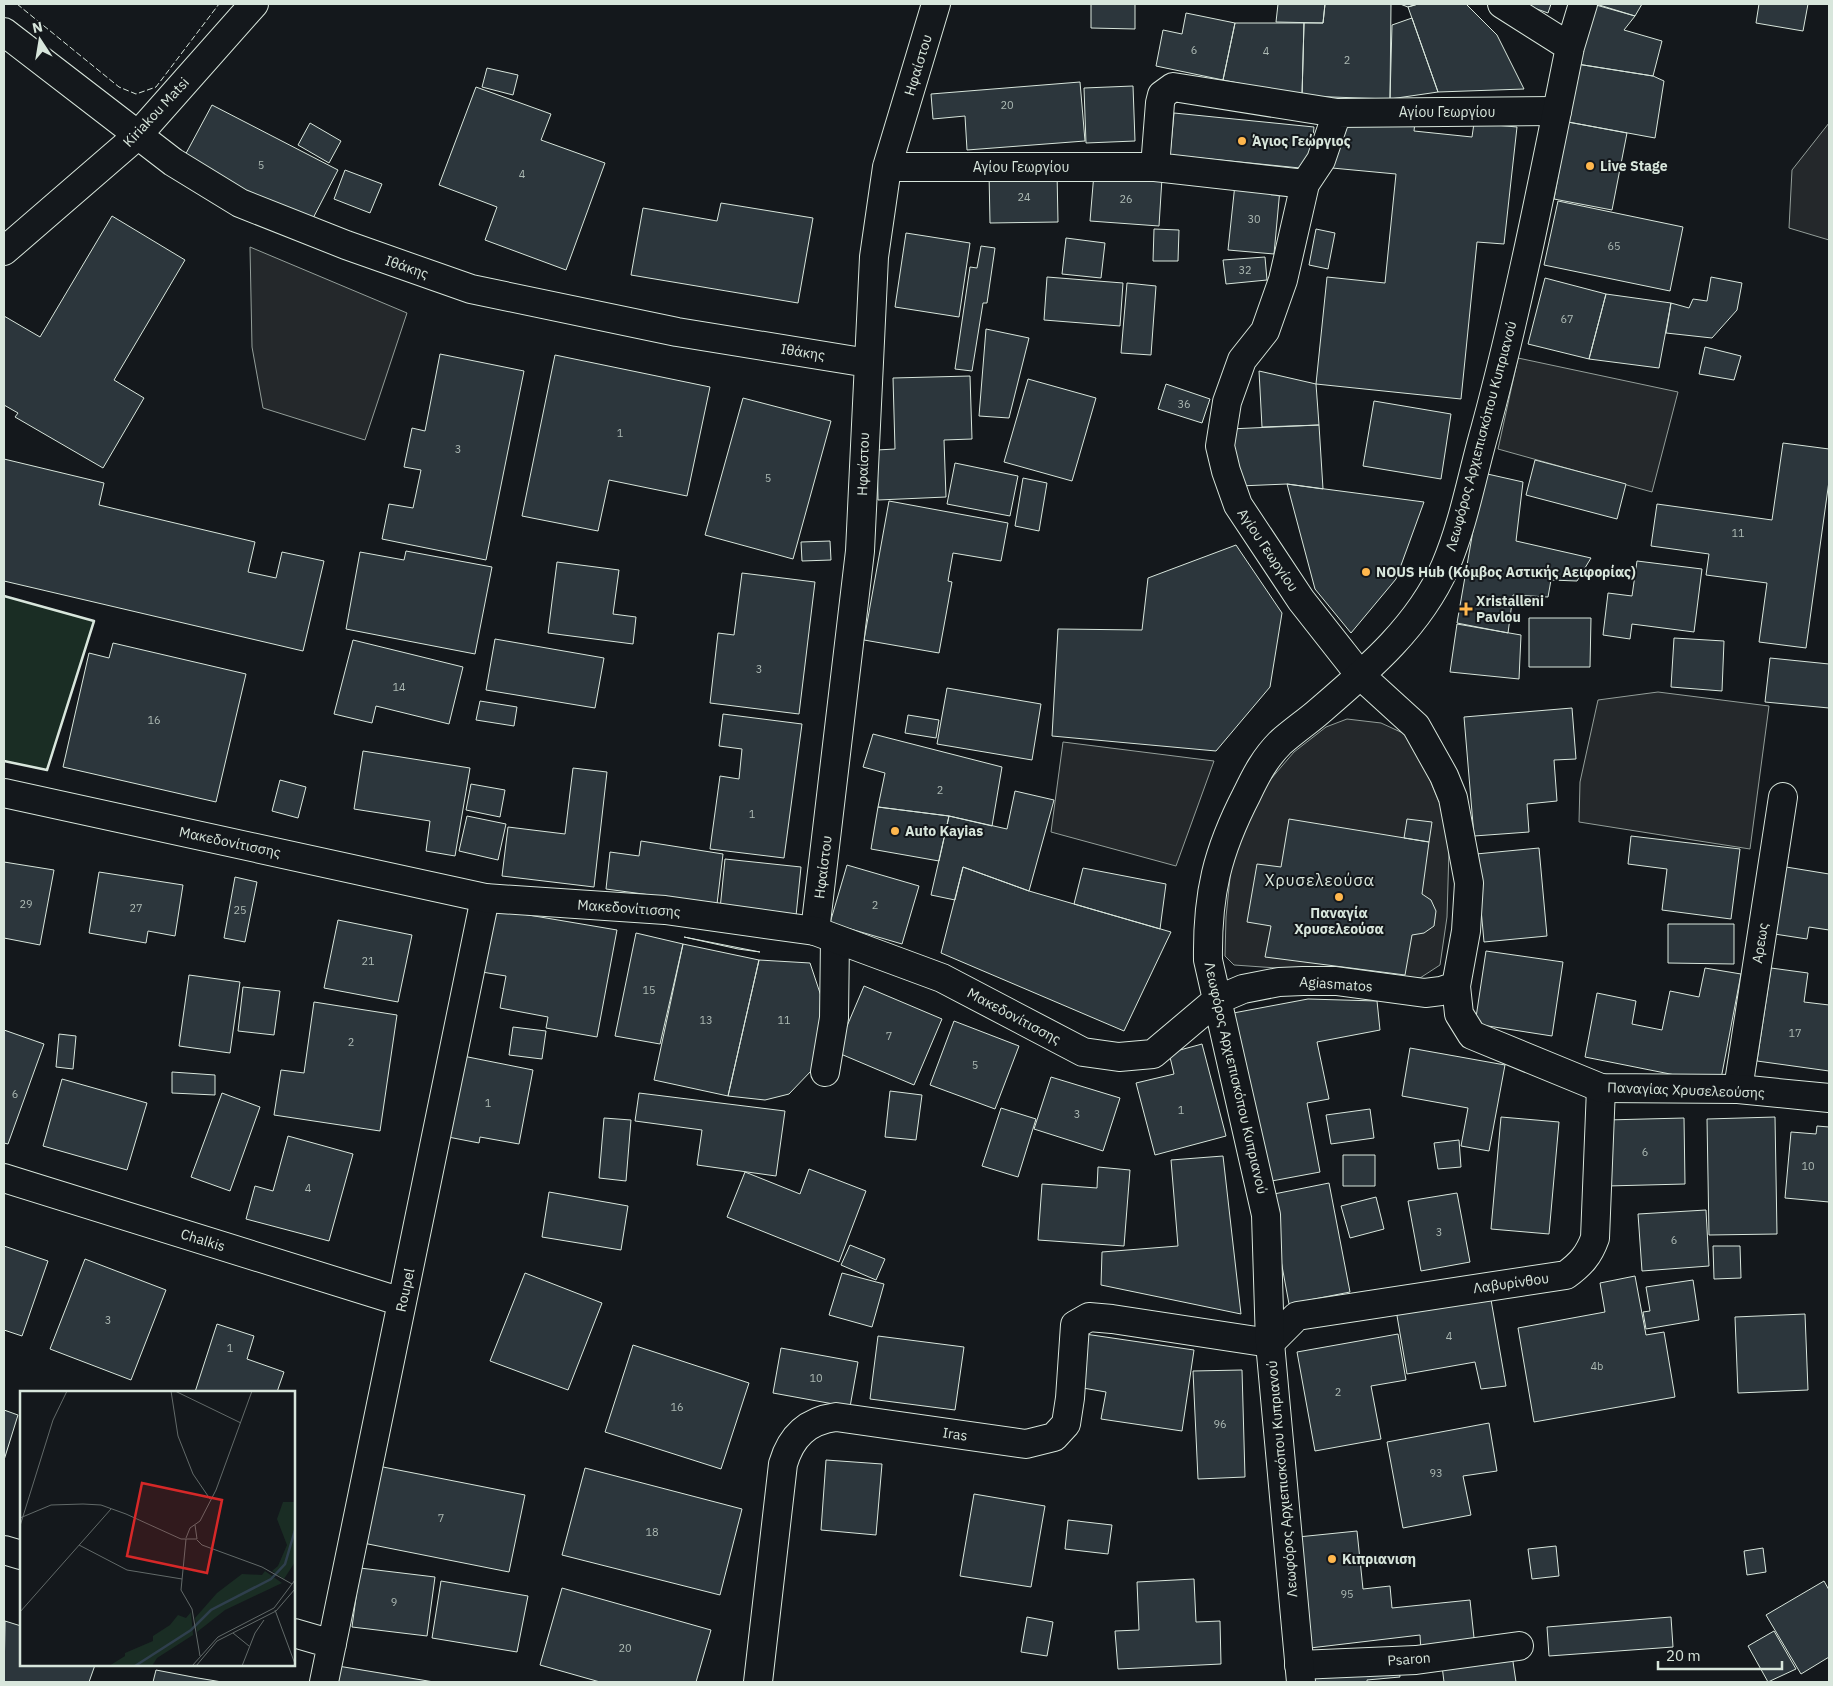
<svg xmlns="http://www.w3.org/2000/svg" width="1833" height="1686" viewBox="0 0 1833 1686" font-family="'IBM Plex Sans',sans-serif">
	<style>
		.green { fill: #1a2d24; stroke: #939e99 }
		.parking { fill: #24282b; stroke: #939e99 }
		.building { fill: #2c363c; stroke: #d8e6dc }
		.lines { fill: none; stroke-linecap: round; stroke-linejoin: round }
		.street-casing { stroke: #d8e6dc; stroke-width: 30 }
		.secondary-casing { stroke: #d8e6dc; stroke-width: 30 }
		.street { stroke: #14181c; stroke-width: 28 }
		.secondary { stroke: #14181c; stroke-width: 28 }
		.fence { stroke: #d8e6dc; stroke-width: 1; stroke-dasharray: 6 2.5; stroke-linecap: butt }
		.wall { stroke: #d8e6dc; stroke-width: 2.5 }
		.poi-dot { fill: #ffb74d; stroke: #14181c; stroke-width: 2 }
		.labels { text-anchor: middle; dominant-baseline: central; stroke-width: 4; stroke-linejoin: round; paint-order: stroke }
		.number-label { font-size: 11px; fill: #adbab4 }
		.street-label { font-size: 14px; fill: #d8e6dc; stroke: #14181c }
		.poi-label { font-size: 14px; font-weight: bold; fill: #d8e6dc; stroke: #14181c; text-anchor: start }
		.quarter-label { font-size: 16px; letter-spacing: 1px; fill: #d8e6dc; stroke: #14181c }
		.inset-river { fill: none; stroke: #2f3f4d; stroke-width: 2.5 }
		.inset-road { fill: none; stroke: #626a69; stroke-width: 1 }
		.view { fill: #d62828; fill-opacity: 0.15; stroke: #d62828; stroke-width: 2.5 }
		.inset-edge { fill: none; stroke: #d8e6dc; stroke-width: 2.5 }
	</style>
	<rect width="100%" height="100%" fill="#14181c"/>
	<path class="green" d="M4,596L94,621L47,770L4,761Z"/>
	<path class="parking" d="M1829,123V240L1789,228L1792,170Z
		M250,247L407,313L365,440L263,408L252,347Z
		M1518,358L1678,392L1652,492L1498,449Z
		M1658,692L1769,706L1750,849L1579,822L1580,782L1598,700Z
		M1347,719L1381,723L1405,734L1425,768L1443,811L1449,849L1447,917L1440,965L1420,978L1234,965L1225,956L1226,917L1232,858L1241,828L1270,780L1294,752L1326,727Z
		M1063,742L1214,761L1176,866L1051,832Z"/>
	<path class="building" d="M1091,4H1135V29L1091,28Z
		M1278,4H1325L1323,23L1276,22Z
		M1325,4H1391L1390,99L1302,96L1304,23H1323Z
		M1400,4H1418L1408,7Z
		M1418,4H1466L1497,35L1524,89L1438,92L1408,7Z
		M1523,4H1551L1548,13Z
		M1596,4H1642L1635,16Z
		M1759,4H1808L1803,31L1756,23Z
		M1596,5L1635,16L1624,30L1662,41L1653,76L1577,64Z
		M1186,13L1235,23L1223,80L1156,66L1163,30L1182,34Z
		M1412,18L1438,92L1390,99L1392,25Z
		M1235,23H1304L1302,96L1223,80Z
		M1577,64L1653,76L1664,81L1655,138L1568,122Z
		M487,68L518,75L513,95L482,87Z
		M1080,82L1085,141L967,150L965,116L933,119L931,94Z
		M1133,86L1135,141L1086,143L1084,88Z
		M476,87L551,114L541,140L605,163L566,270L485,240L497,207L439,185Z
		M212,105L338,170L310,224L183,159Z
		M1174,113L1314,127L1310,169L1170,155Z
		M1338,115L1415,122L1414,131L1472,137L1474,123L1517,127L1504,244L1477,242L1461,399L1316,384L1327,277L1385,283L1396,174L1332,168Z
		M1568,122L1627,133L1612,210L1554,199Z
		M310,123L341,141L329,163L298,145Z
		M345,170L382,184L370,213L334,199Z
		M1057,172L1058,222L990,223L989,173Z
		M1094,173L1162,178L1159,226L1090,221Z
		M1235,184L1280,189L1274,254L1228,250Z
		M1558,201L1683,227L1670,291L1544,265Z
		M721,203L813,218L798,303L631,275L643,208L717,221Z
		M112,216L185,260L114,380L144,398L103,468L15,417L18,413L4,405V316L40,337Z
		M1154,229L1179,230L1178,261H1153Z
		M1316,229L1335,233L1328,269L1309,265Z
		M906,233L970,243L959,317L895,307Z
		M1066,238L1105,243L1101,278L1062,274Z
		M981,246L995,248L987,303H983L972,371L955,369L970,267L977,268Z
		M1265,257L1267,280L1226,284L1223,260Z
		M1047,277L1123,283L1120,326L1044,320Z
		M1711,277L1742,283L1737,310L1712,338L1666,333L1671,303L1689,308L1693,299L1707,301Z
		M1545,278L1606,294L1589,359L1528,344Z
		M1127,283L1156,286L1151,355L1121,353Z
		M1606,294L1671,303L1659,368L1589,359Z
		M986,329L1029,338L1009,418L979,416Z
		M1705,347L1741,356L1734,380L1699,374Z
		M440,354L524,371L486,560L382,539L389,504L413,508L421,470L404,467L412,428L425,431Z
		M555,355L710,387L687,496L609,480L598,531L522,516Z
		M1259,371L1316,384L1319,425L1262,427Z
		M970,376L972,439L944,440L946,497L878,500L877,450L895,449L893,378Z
		M1028,379L1096,398L1072,481L1004,462Z
		M1166,384L1210,399L1202,423L1158,409Z
		M743,398L831,421L793,559L705,535Z
		M1374,401L1451,414L1441,479L1363,466Z
		M1319,425L1323,489L1287,484L1239,486L1229,429Z
		M1783,443L1829,449V481L1806,648L1759,642L1767,583L1706,575L1709,554L1651,546L1657,504L1772,520Z
		M4,459L104,483L99,505L255,542L248,572L276,578L282,552L324,561L303,651L4,581Z
		M1535,460L1626,484L1617,519L1526,495Z
		M955,463L1018,476L1010,516L947,504Z
		M1483,473L1523,482L1516,541L1591,558L1577,581L1551,580L1548,597L1513,595L1508,633L1457,623Z
		M1023,478L1047,483L1039,531L1015,526Z
		M1287,484L1424,502L1396,579L1351,633L1315,589Z
		M889,501L1008,523L1001,561L953,553L948,581L952,582L939,653L864,640Z
		M830,541L831,560L802,561L801,542Z
		M1236,545L1282,613L1270,687L1216,751L1052,736L1058,629L1142,630L1148,578Z
		M406,551L492,567L475,654L346,629L360,552L404,560Z
		M1637,561L1702,569L1694,632L1632,624L1630,639L1603,635L1608,593L1632,596Z
		M557,562L619,570L613,614L636,617L633,644L548,633Z
		M742,573L815,582L799,714L710,703L718,633L734,635Z
		M1529,618H1591L1590,667H1529Z
		M1457,624L1521,635L1519,679L1450,672Z
		M1674,638L1724,641L1722,691L1671,687Z
		M495,639L604,658L595,708L486,690Z
		M353,640L463,667L449,724L376,706L372,723L334,714Z
		M113,643L246,674L216,802L63,767L89,653L109,658Z
		M1770,658L1829,664V708L1765,702Z
		M947,688L1041,704L1032,760L937,744Z
		M480,701L517,707L514,726L476,720Z
		M1572,708L1576,759L1554,760L1557,801L1527,804L1529,832L1474,836L1464,717Z
		M723,714L802,724L784,858L710,849L720,776L739,779L742,749L719,746Z
		M908,715L939,720L936,738L905,733Z
		M873,734L1002,767L992,826L949,816L878,807L885,773L863,767Z
		M363,751L470,768L455,856L426,851L430,821L354,809Z
		M573,768L607,772L594,887L502,876L508,827L565,834Z
		M280,780L306,787L298,818L272,811Z
		M471,784L505,790L500,817L466,810Z
		M1015,791L1054,800L1029,891L963,867L955,900L931,895L949,816L1007,829Z
		M878,807L949,816L939,861L871,849Z
		M467,816L506,824L498,860L459,851Z
		M1289,819L1429,842L1422,894L1431,900L1436,911L1434,926L1424,933L1412,935L1405,975L1265,957L1271,926L1247,922L1257,864L1281,867Z
		M1407,819L1432,822L1429,842L1404,838Z
		M1631,836L1740,849L1731,919L1662,910L1667,869L1628,864Z
		M641,841L723,854L717,904L606,889L610,852L639,856Z
		M1539,848L1547,936L1484,942L1476,854Z
		M725,859L801,867L796,916L720,909Z
		M4,862L54,870L40,945L4,938Z
		M847,865L919,886L902,944L830,923Z
		M1780,866L1829,874V930L1809,927L1807,939L1768,933Z
		M963,867L1029,891L1171,932L1124,1031L941,953Z
		M1083,868L1166,884L1160,929L1074,904Z
		M99,872L183,885L175,936L148,931L146,943L89,933Z
		M235,877L257,882L245,942L224,938Z
		M487,908L617,930L597,1037L546,1028L548,1017L500,1008L506,976L476,971Z
		M338,920L412,935L398,1002L324,988Z
		M1668,924H1734V964L1668,963Z
		M636,933L683,944L660,1044L615,1036Z
		M684,937L760,952L738,949Z
		M683,944L759,960L728,1096L654,1080Z
		M1486,951L1563,962L1552,1036L1475,1024Z
		M759,960L810,963L822,999L824,1040L812,1070L789,1094L765,1100L728,1096Z
		M1705,968L1741,974L1720,1084L1585,1057L1597,993L1636,1001L1632,1024L1662,1030L1670,991L1699,997Z
		M1771,968L1808,973L1804,1002L1829,1005V1071L1757,1061Z
		M189,975L240,982L230,1053L179,1046Z
		M864,986L942,1019L914,1085L836,1052Z
		M243,987L280,991L274,1035L238,1031Z
		M1308,999L1377,1001L1380,1030L1317,1042L1329,1099L1307,1103L1320,1172L1261,1183L1228,1014Z
		M314,1002L397,1015L380,1131L274,1115L281,1070L304,1073Z
		M954,1021L1019,1046L995,1109L930,1085Z
		M513,1027L546,1031L542,1059L509,1055Z
		M4,1030L44,1044L8,1144L4,1143Z
		M59,1034L76,1036L73,1069L56,1067Z
		M1202,1044L1226,1136L1155,1155L1136,1083L1174,1074L1169,1053Z
		M1410,1048L1505,1065L1489,1151L1461,1146L1468,1108L1402,1096Z
		M458,1055L533,1070L519,1144L480,1137L479,1143L443,1136Z
		M172,1072L215,1075V1095L172,1093Z
		M1051,1077L1120,1098L1103,1151L1034,1129Z
		M62,1079L147,1103L127,1170L43,1146Z
		M890,1091L922,1095L916,1140L885,1137Z
		M222,1093L260,1107L230,1191L191,1177Z
		M639,1093L785,1111L776,1176L697,1165L702,1130L635,1121Z
		M1001,1108L1036,1119L1018,1177L982,1166Z
		M1370,1109L1374,1138L1331,1144L1326,1115Z
		M1501,1117L1559,1122L1549,1234L1491,1229Z
		M1775,1117L1777,1234L1709,1235L1707,1119Z
		M604,1118L631,1120L626,1181L599,1178Z
		M1684,1118L1685,1184L1607,1186L1606,1120Z
		M1817,1126L1829,1127V1202L1785,1198L1791,1132L1816,1134Z
		M288,1136L353,1154L329,1241L246,1219L255,1186L273,1191Z
		M1459,1140L1461,1167L1438,1169L1434,1143Z
		M1343,1155H1375V1186H1343Z
		M1223,1156L1241,1314L1101,1285L1102,1252L1178,1246L1171,1160Z
		M1098,1167L1130,1170L1124,1246L1038,1240L1042,1184L1097,1188Z
		M809,1169L866,1191L839,1262L727,1217L745,1172L800,1194Z
		M1329,1183L1350,1292L1289,1304L1269,1195Z
		M549,1192L628,1206L621,1250L542,1237Z
		M1457,1193L1470,1262L1421,1271L1408,1201Z
		M1376,1197L1384,1229L1350,1238L1341,1206Z
		M1706,1210L1709,1266L1642,1271L1638,1214Z
		M850,1245L885,1259L876,1280L841,1265Z
		M4,1246L48,1261L22,1336L4,1330Z
		M1713,1246H1740L1741,1278L1714,1279Z
		M85,1259L166,1290L131,1380L50,1349Z
		M525,1273L602,1303L568,1390L490,1361Z
		M842,1273L884,1284L872,1327L829,1315Z
		M1635,1276L1646,1335L1664,1332L1675,1397L1534,1422L1518,1328L1605,1312L1600,1283Z
		M1693,1280L1699,1320L1646,1329L1643,1312L1650,1311L1646,1287Z
		M1490,1294L1506,1386L1481,1389L1475,1362L1407,1374L1396,1310Z
		M1805,1314L1808,1390L1738,1393L1735,1317Z
		M217,1324L254,1336L247,1359L284,1372L277,1392H195Z
		M1085,1334L1194,1350L1182,1431L1101,1419L1106,1392L1077,1387Z
		M1398,1334L1406,1380L1371,1386L1381,1439L1315,1451L1297,1352Z
		M878,1336L964,1347L955,1410L870,1399Z
		M633,1345L749,1383L721,1469L605,1432Z
		M781,1348L858,1362L850,1407L773,1393Z
		M1242,1370L1245,1477L1198,1479L1193,1371Z
		M4,1410L18,1415L4,1460Z
		M1489,1423L1497,1471L1463,1476L1471,1515L1403,1528L1387,1442Z
		M826,1460L882,1464L876,1535L821,1530Z
		M373,1465L525,1495L509,1572L358,1542Z
		M585,1468L742,1509L720,1595L562,1555Z
		M974,1494L1045,1506L1031,1587L960,1576Z
		M1068,1520L1112,1525L1108,1554L1065,1549Z
		M1357,1531L1363,1589L1390,1586L1392,1608L1470,1600L1475,1647L1421,1653L1420,1635L1310,1648L1298,1537Z
		M1556,1546L1559,1576L1532,1579L1528,1549Z
		M1763,1548L1766,1572L1747,1575L1744,1551Z
		M360,1568L435,1577L427,1636L352,1627Z
		M1194,1579L1196,1622L1220,1621L1221,1664L1118,1669L1115,1631L1139,1630L1137,1582Z
		M441,1581L528,1596L517,1652L432,1638Z
		M1824,1581L1829,1590V1657L1801,1674L1766,1615Z
		M562,1588L711,1630L696,1682H600L540,1665Z
		M1027,1617L1053,1622L1047,1656L1021,1652Z
		M1671,1617L1673,1647L1549,1656L1547,1627Z
		M5,1621L21,1626V1665H95L89,1682H4Z
		M1774,1631L1796,1669L1768,1682L1748,1646Z
		M1512,1655L1516,1682H1444L1442,1666Z
		M338,1666L434,1682H335Z
		M1399,1668L1400,1677L1367,1680V1682H1315L1314,1675Z
		M156,1670L198,1678L222,1682H153Z"/>
	<g class="lines">
		<defs>
			<path id="street" d="M4,32L173,162L240,203L346,245L471,289L677,332L868,363
				M1337,113L1321,160L1305,184L1283,280L1265,331L1242,360L1227,402L1220,446L1226,471L1238,505L1301,600L1360,675
				M887,167H1155L1305,184
				M1155,167L1160,103L1162,95L1173,87L1337,113L1557,111
				M4,251L137,136L254,4
				M815,931L860,551L874,257L887,167L936,4
				M825,1072L834,1018L835,939
				M1738,1089L1783,797
				M4,1178L402,1302
				M4,1550L21,1555
				M294,1633L332,1644
				M1299,1665L1416,1660L1519,1646
				M324,1682L485,898
				M758,1682L783,1464C791,1436 807,1421 836,1417L1026,1444L1054,1437L1066,1424L1070,1398L1075,1325L1089,1317L1112,1319L1270,1343L1297,1316L1566,1275C1581,1264 1589,1255 1595,1238L1601,1088"/>
			<path id="secondary" d="M1502,4L1570,47
				M1360,675L1416,726L1444,776L1453,798L1469,883L1466,931L1456,986L1459,1014L1472,1035L1601,1088L1738,1089L1829,1098
				M4,793L485,898L665,910L815,931L942,978L1083,1052L1119,1057L1153,1054L1217,1000L1243,989L1279,982L1303,981H1336L1425,993L1441,991L1456,986
				M1301,1682L1270,1343L1266,1215L1208,960C1207,894 1217,852 1247,794C1256,775 1265,758 1280,743C1291,733 1304,724 1316,714C1366,671 1418,628 1445,567C1464,523 1472,475 1485,430C1519,304 1544,175 1570,47L1583,4"/>
		</defs>
		<use href="#street" class="street-casing"/>
		<use href="#secondary" class="secondary-casing"/>
		<use href="#street" class="street"/>
		<use href="#secondary" class="secondary"/>
		<path class="fence" d="M17,4L119,87L136,94L156,87L219,4"/>
		<path class="wall" d="M4,596L94,621L47,770L4,761"/>
	</g>
	<g class="poi-dot">
		<circle cx="1242" cy="141" r="5"/>
		<circle cx="1590" cy="166" r="5"/>
		<circle cx="1366" cy="572" r="5"/>
		<path d="M1463.5 601.5h5v5h5v5h-5v5h-5v-5h-5v-5h5z"/>
		<circle cx="895" cy="831" r="5"/>
		<circle cx="1339" cy="897" r="5"/>
		<circle cx="1332" cy="1559" r="5"/>
	</g>
	<g class="labels">
		<g class="number-label">
			<text x="1194" y="50">6</text>
			<text x="1266" y="51">4</text>
			<text x="1347" y="60">2</text>
			<text x="1007" y="105">20</text>
			<text x="261" y="165">5</text>
			<text x="522" y="174">4</text>
			<text x="1024" y="197">24</text>
			<text x="1126" y="199">26</text>
			<text x="1254" y="219">30</text>
			<text x="1614" y="246">65</text>
			<text x="1245" y="270">32</text>
			<text x="1567" y="319">67</text>
			<text x="1184" y="404">36</text>
			<text x="620" y="433">1</text>
			<text x="458" y="449">3</text>
			<text x="768" y="478">5</text>
			<text x="1738" y="533">11</text>
			<text x="759" y="669">3</text>
			<text x="399" y="687">14</text>
			<text x="154" y="720">16</text>
			<text x="940" y="790">2</text>
			<text x="752" y="814">1</text>
			<text x="26" y="904">29</text>
			<text x="875" y="905">2</text>
			<text x="136" y="908">27</text>
			<text x="240" y="910">25</text>
			<text x="368" y="961">21</text>
			<text x="649" y="990">15</text>
			<text x="706" y="1020">13</text>
			<text x="784" y="1020">11</text>
			<text x="1795" y="1033">17</text>
			<text x="889" y="1036">7</text>
			<text x="351" y="1042">2</text>
			<text x="975" y="1065">5</text>
			<text x="15" y="1094">6</text>
			<text x="488" y="1103">1</text>
			<text x="1181" y="1110">1</text>
			<text x="1077" y="1114">3</text>
			<text x="1645" y="1152">6</text>
			<text x="1808" y="1166">10</text>
			<text x="308" y="1188">4</text>
			<text x="1439" y="1232">3</text>
			<text x="1674" y="1240">6</text>
			<text x="108" y="1320">3</text>
			<text x="1449" y="1336">4</text>
			<text x="230" y="1348">1</text>
			<text x="1597" y="1366">4b</text>
			<text x="816" y="1378">10</text>
			<text x="1338" y="1392">2</text>
			<text x="677" y="1407">16</text>
			<text x="1220" y="1424">96</text>
			<text x="1436" y="1473">93</text>
			<text x="441" y="1518">7</text>
			<text x="652" y="1532">18</text>
			<text x="1347" y="1594">95</text>
			<text x="394" y="1602">9</text>
			<text x="625" y="1648">20</text>
		</g>
		<g class="street-label">
			<text transform="translate(918 65) rotate(-73)">Ηφαίστου</text>
			<text transform="translate(156 112) rotate(-47)">Kiriakou Matsi</text>
			<text x="1447" y="112">Αγίου Γεωργίου</text>
			<text x="1021" y="167">Αγίου Γεωργίου</text>
			<text transform="translate(407 267) rotate(19)">Ιθάκης</text>
			<text transform="translate(803 352) rotate(9)">Ιθάκης</text>
			<text transform="translate(1481 436) rotate(-75)">Λεωφόρος Αρχιεπισκόπου Κυπριανού</text>
			<text transform="translate(863 464) rotate(-88)">Ηφαίστου</text>
			<text transform="translate(1268 550) rotate(56)">Αγίου Γεωργίου</text>
			<text transform="translate(230 842) rotate(12)">Μακεδονίτισσης</text>
			<text transform="translate(823 867) rotate(-83)">Ηφαίστου</text>
			<text transform="translate(629 908) rotate(4)">Μακεδονίτισσης</text>
			<text transform="translate(1760 943) rotate(-81)">Αρεως</text>
			<text transform="translate(1336 984) rotate(4)">Agiasmatos</text>
			<text transform="translate(1014 1016) rotate(28)">Μακεδονίτισσης</text>
			<text transform="translate(1236 1078) rotate(77)">Λεωφόρος Αρχιεπισκόπου Κυπριανού</text>
			<text transform="translate(1686 1090) rotate(2)">Παναγίας Χρυσελεούσης</text>
			<text transform="translate(203 1240) rotate(17)">Chalkis</text>
			<text transform="translate(1511 1283) rotate(-8)">Λαβυρίνθου</text>
			<text transform="translate(405 1290) rotate(-78)">Roupel</text>
			<text transform="translate(955 1434) rotate(8)">Iras</text>
			<text transform="translate(1282 1479) rotate(-95)">Λεωφόρος Αρχιεπισκόπου Κυπριανού</text>
			<text transform="translate(1409 1659) rotate(-4)">Psaron</text>
		</g>
		<g class="poi-label">
			<text x="1252" y="141">Άγιος Γεώργιος</text>
			<text x="1600" y="166">Live Stage</text>
			<text x="1376" y="572">NOUS Hub (Κόμβος Αστικής Αειφορίας)</text>
			<text x="1476" y="601">Xristalleni<tspan x="1476" dy="16">Pavlou</tspan></text>
			<text x="905" y="831">Auto Kayias</text>
			<text x="1339" y="913" text-anchor="middle">Παναγία<tspan x="1339" dy="16">Χρυσελεούσα</tspan></text>
			<text x="1342" y="1559">Κιπριανιση</text>
		</g>
		<g class="quarter-label">
			<text x="1320" y="880">Χρυσελεούσα</text>
		</g>
	</g>
	<g transform="translate(20 1391)">
		<rect width="275" height="275" fill="#14181c"/>
		<path d="M263,111H275V171L264,188L252,180L258,175L267,154L257,128ZM245,180L262,192L205,219L177,241L175,227L197,202L222,183L242,184ZM171,221L173,244L137,267L132,275H89L105,265V262L133,250V245L150,234L158,224L166,227Z" fill="#1a2d24"/>
		<path class="inset-river" d="M115,275L171,239L191,219L251,188L265,173L275,139"/>
		<path class="inset-road" d="M151,0L158,45L173,83L190,108M155,0L221,32M0,127L31,114L63,113L81,114L106,123L161,148H177L175,134M0,135L33,29L47,0M166,147L170,137L180,130L196,99L232,0M166,148L161,199L172,218L180,265M177,149L182,154L242,176L272,193M59,154L107,179L162,188M255,219L275,273M0,221L91,118M213,242L229,255M172,275L198,246L254,217L275,189M176,275L197,250L256,220L275,198M222,275L235,242L244,229"/>
		<path class="view" d="M122,92L202,109L187,182L107,165Z"/>
		<rect width="275" height="275" class="inset-edge"/>
	</g>
	<rect width="1833" height="1686" fill="none" stroke="#d8e6dc" stroke-width="10"/>
	<g transform="translate(40 40) rotate(348)" stroke="#14181c" stroke-width="4" paint-order="stroke">
	<path d="M0-4L9 19L0 12L-9 19Z" fill="#d8e6dc"/>
	<text y="-8" font-size="14" font-weight="bold" text-anchor="middle" fill="#d8e6dc">N</text>
	</g>
	<path d="M1658 1661v8h124v-8" fill="none" stroke="#d8e6dc" stroke-width="2.5"/>
	<text x="1666" y="1661" font-size="15" fill="#d8e6dc" stroke="#14181c" stroke-width="4" paint-order="stroke">20 m</text>
</svg>
